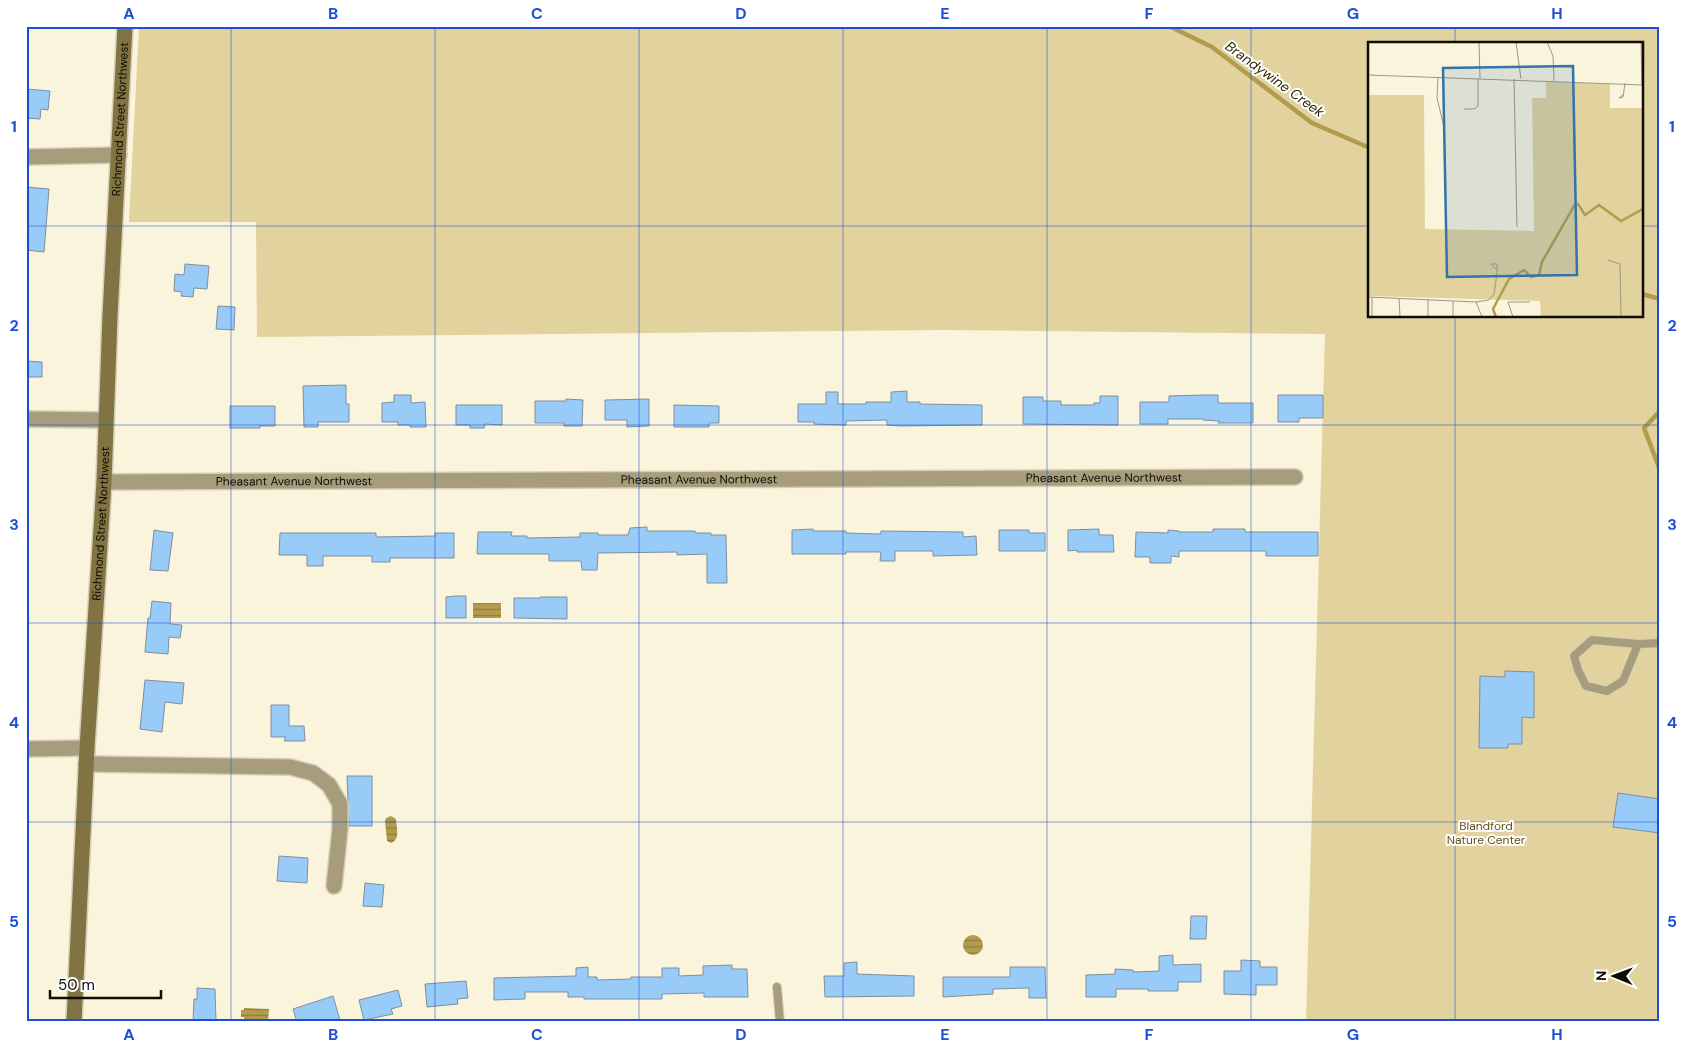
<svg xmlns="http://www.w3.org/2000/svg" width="1686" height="1048" viewBox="0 0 1686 1048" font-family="'DM Sans',sans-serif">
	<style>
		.green { fill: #e2d29d; fill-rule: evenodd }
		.water { fill: url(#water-rules) }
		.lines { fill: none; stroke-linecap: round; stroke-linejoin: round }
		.stream { stroke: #b29b4c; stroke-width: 4.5 }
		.building { fill: #98cbf8; stroke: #7d8f9f }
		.lane-casing { stroke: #d5cfba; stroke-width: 10 }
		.street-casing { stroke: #d5cfba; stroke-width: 18 }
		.secondary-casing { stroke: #d5cfba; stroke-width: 18 }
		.lane { stroke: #a79d7d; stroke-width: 8 }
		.street { stroke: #a79d7d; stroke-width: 15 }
		.secondary { stroke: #827442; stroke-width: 15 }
		.grid { fill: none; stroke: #1d4ed8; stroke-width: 1; stroke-opacity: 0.55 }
		.labels { text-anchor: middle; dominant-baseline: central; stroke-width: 4; stroke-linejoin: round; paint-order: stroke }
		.street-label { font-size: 12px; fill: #0e0c05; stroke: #fff }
		.park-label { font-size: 12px; fill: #625215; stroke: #fff }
		.water-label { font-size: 14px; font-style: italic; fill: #322905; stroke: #fff }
		.inset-river { fill: none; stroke: #b29b4c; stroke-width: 2.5 }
		.inset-road { fill: none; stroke: #9c9786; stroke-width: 1 }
		.view { fill: #3074a9; fill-opacity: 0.15; stroke: #3074a9; stroke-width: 2.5 }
		.inset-edge { fill: none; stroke: #0e0c05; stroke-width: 2.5 }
		.neatline { fill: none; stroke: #1d4ed8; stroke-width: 2 }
		.grid-label { font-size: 16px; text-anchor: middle; font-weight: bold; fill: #1d4ed8 }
	</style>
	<defs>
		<pattern id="water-rules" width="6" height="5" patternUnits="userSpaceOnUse" patternTransform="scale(1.25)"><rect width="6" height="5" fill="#b29b4c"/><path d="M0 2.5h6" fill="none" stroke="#8f7d3d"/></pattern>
	</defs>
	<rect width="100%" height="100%" fill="#fbf4dc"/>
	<path class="green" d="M139,26H1660V1022H1306L1325,334L943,330L257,337L256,222H129ZM1370,44H1642V316H1370Z"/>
	<path class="water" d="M473,603H501V618H473Z
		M391,816L396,819C396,827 401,839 391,843L387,841L385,821L386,818Z
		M963 945a10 10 0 1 1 20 0a10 10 0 1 1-20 0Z
		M244,1008L269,1009L268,1021L244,1020V1017H241V1010H244Z"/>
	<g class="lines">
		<path class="stream" d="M1169,26L1212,47L1312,123L1370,148
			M1642,294L1660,299
			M1660,411L1644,428L1660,470"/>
	</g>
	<path class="building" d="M26,89L50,91L48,110L41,109L40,119L26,118Z
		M26,187L49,189L44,252L26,250Z
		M185,264L209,266L207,289L194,288L193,297L181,296L182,292L174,291L175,274L184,275Z
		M218,306L235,307L234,330L216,329Z
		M26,361L42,362V377H26Z
		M346,385V404H349V422H318V427H304L303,386Z
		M907,391V402H920V404L982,405V425L900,426L887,425V420L846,421V425L814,424V422H798V404H826V392H838V404H866V402H891V392Z
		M394,395H411V403L425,402L426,427H410V425H398V422H382V403L394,402Z
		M1203,395H1218V403H1253V423H1218L1219,421L1203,420V419H1168V424H1140V402H1169V396Z
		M1278,395H1323V418H1299V422H1278Z
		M1100,396H1118V425L1023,424V397H1043V401H1061V405H1094V403H1100Z
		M566,399L583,400L582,426H564V423H535V401H566Z
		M649,399V426L627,427V420H605V400Z
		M456,405H502V425L485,424L484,428H470V425H456Z
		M674,405L719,406V423H709V427H674Z
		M230,406H275V426H260V428H230Z
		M647,527V531H695L696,533H711V535H726L727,583H707V554L677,555V552L598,553L597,570H582L581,561H549V554H477L478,532H512L511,536H527V538L580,537V533H598V535H628L630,528Z
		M813,529V531H846V533L881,534V531L963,532V537L976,536L977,555L933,556V551H895V561H880L881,552H846V554H792V530Z
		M1099,529V535H1113L1114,552H1077V550L1068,551V530Z
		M1213,529H1245V532H1318V556H1266V551H1179V557L1171,556V563H1150V557H1135L1136,532L1168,533V530L1179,531V532H1213Z
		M154,530L173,533L168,571L150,570Z
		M999,530H1029V533H1045V551H999Z
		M280,533H376V537L435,536V533H454V558H390V562H372V556H323V566H307V555H279Z
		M456,596H466V618H446V597Z
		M540,597H567V619L514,618V598H540Z
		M152,601L171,603L170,624L182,625L180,638L169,637L168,654L145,652L148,618H150Z
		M1505,671L1534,672V718L1522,717V744H1508V748H1479L1480,676L1505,677Z
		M145,680L184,683L182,704L165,702L162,732L140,729Z
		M271,705H289V726H304L305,741H284L286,737H271Z
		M347,776H372V826H349Z
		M1618,793L1660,799V833L1613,827Z
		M279,856L308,858L307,883L277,881Z
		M365,883L384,885L382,907L363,906Z
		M1191,916H1207L1206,939H1190Z
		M1173,955V965L1201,964V982H1178V991H1148V989H1116V997H1086V975L1115,974V969L1133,970V972L1159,971V956Z
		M1241,960L1260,961V967H1277V985H1256V995L1224,994V971H1241Z
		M857,962V974L914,976V996L825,997L824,976H844V963Z
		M732,965V969H747L748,997H704V993L662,994V999H584V997H568V992H525V999L494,1000V978L576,976V968L588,967V977H597V980L631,979V977H662V968H679V976L703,975V966Z
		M1010,967H1045L1046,998H1029V988L993,989V994L943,997V977H1010Z
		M466,981L468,998L457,999L458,1004L427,1007L425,984Z
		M197,988L215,989L216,1022H193L194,999H197Z
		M398,990L402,1006L391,1009L393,1014L364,1020L359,1000Z
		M333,996L340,1020L333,1022H297L293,1009Z"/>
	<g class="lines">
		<defs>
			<path id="lane" d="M1638,644L1623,681L1607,691L1586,686L1578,670L1574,656L1592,640L1638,644L1660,643
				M777,987L780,1022"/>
			<g id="street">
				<path d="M26,157L119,155"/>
				<path d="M26,419L105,420"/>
				<path id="s1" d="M104,482L1295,477"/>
				<path d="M26,749L87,748"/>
				<path d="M86,764L290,767L313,773L329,785L340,804V829L334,886"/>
			</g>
			<g id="secondary">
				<path id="s2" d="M74,1022L87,748L104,482L110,316L125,26"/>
			</g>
		</defs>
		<use href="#lane" class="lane-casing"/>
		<use href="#street" class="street-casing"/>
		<use href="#secondary" class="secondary-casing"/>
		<use href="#lane" class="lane"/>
		<use href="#street" class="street"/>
		<use href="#secondary" class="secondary"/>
	</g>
	<path class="grid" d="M231,26V1022M435,26V1022M639,26V1022M843,26V1022M1047,26V1022M1251,26V1022M1455,26V44M26,226H1370M1642,226H1660M1455,316V1022M26,425H1660M26,623H1660M26,822H1660"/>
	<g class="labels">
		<g class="street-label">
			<text stroke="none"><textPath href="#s2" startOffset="904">Richmond Street Northwest</textPath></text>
			<text stroke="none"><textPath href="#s1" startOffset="1000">Pheasant Avenue Northwest</textPath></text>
			<text stroke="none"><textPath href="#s1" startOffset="595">Pheasant Avenue Northwest</textPath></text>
			<text stroke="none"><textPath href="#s1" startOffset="190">Pheasant Avenue Northwest</textPath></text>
			<text stroke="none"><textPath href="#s2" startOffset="499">Richmond Street Northwest</textPath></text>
		</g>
		<g class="park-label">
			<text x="1486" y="826">Blandford<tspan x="1486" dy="14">Nature Center</tspan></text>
		</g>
		<g class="water-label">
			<text transform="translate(1275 79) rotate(36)">Brandywine Creek</text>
		</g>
	</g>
	<g transform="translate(1368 42)">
		<rect width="275" height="275" fill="#fbf4dc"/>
		<path d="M178,40L242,42V66H274L275,275H173L172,259L0,254V53H56L57,187L166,189L164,56H178Z" fill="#e2d29d"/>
		<path class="inset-river" d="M128,275L125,267L141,237L156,228L163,235L171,233L174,220L206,164L210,162L217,173L231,163L253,179L275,167"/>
		<path class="inset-road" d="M111,0L112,36M148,0L153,37M179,0L185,14L186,39M273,0L274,43M0,33L275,43M70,35L69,56L76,85L78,183M146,37L149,185M255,53L251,56L255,55L257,41M96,67H106L110,64V36M240,218L252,222L253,275M0,255L108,260L121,258L126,252L129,231V222H123L129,228M4,255V275M31,256L32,275M60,257V275M85,259V275M108,260L114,275M145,275L140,260H162"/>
		<path class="view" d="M205,24L209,233L79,235L75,26Z"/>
		<rect width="275" height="275" class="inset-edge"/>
	</g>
	<rect width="1686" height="1048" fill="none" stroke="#ffffff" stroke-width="55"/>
	<g transform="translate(1614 976) rotate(271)" stroke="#ffffff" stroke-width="4" paint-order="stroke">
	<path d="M0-4L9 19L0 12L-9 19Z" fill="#0e0c05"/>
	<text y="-8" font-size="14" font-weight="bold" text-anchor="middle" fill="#0e0c05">N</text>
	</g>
	<path d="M50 990v8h111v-8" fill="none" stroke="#0e0c05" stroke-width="2.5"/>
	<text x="58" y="990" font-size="15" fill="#0e0c05" stroke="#ffffff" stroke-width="4" paint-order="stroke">50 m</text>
	<rect x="28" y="28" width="1630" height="992" class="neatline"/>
	<g class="grid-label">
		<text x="129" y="19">A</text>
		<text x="333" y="19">B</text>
		<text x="537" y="19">C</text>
		<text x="741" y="19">D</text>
		<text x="945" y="19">E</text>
		<text x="1149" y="19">F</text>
		<text x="1353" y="19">G</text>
		<text x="1557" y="19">H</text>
		<text x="14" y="132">1</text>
		<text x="1672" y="132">1</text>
		<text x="14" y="331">2</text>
		<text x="1672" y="331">2</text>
		<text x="14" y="530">3</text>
		<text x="1672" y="530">3</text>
		<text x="14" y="728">4</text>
		<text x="1672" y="728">4</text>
		<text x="14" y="927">5</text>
		<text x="1672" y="927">5</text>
		<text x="129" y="1040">A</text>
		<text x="333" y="1040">B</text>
		<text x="537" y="1040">C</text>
		<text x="741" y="1040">D</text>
		<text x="945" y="1040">E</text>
		<text x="1149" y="1040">F</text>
		<text x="1353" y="1040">G</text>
		<text x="1557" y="1040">H</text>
	</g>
</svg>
